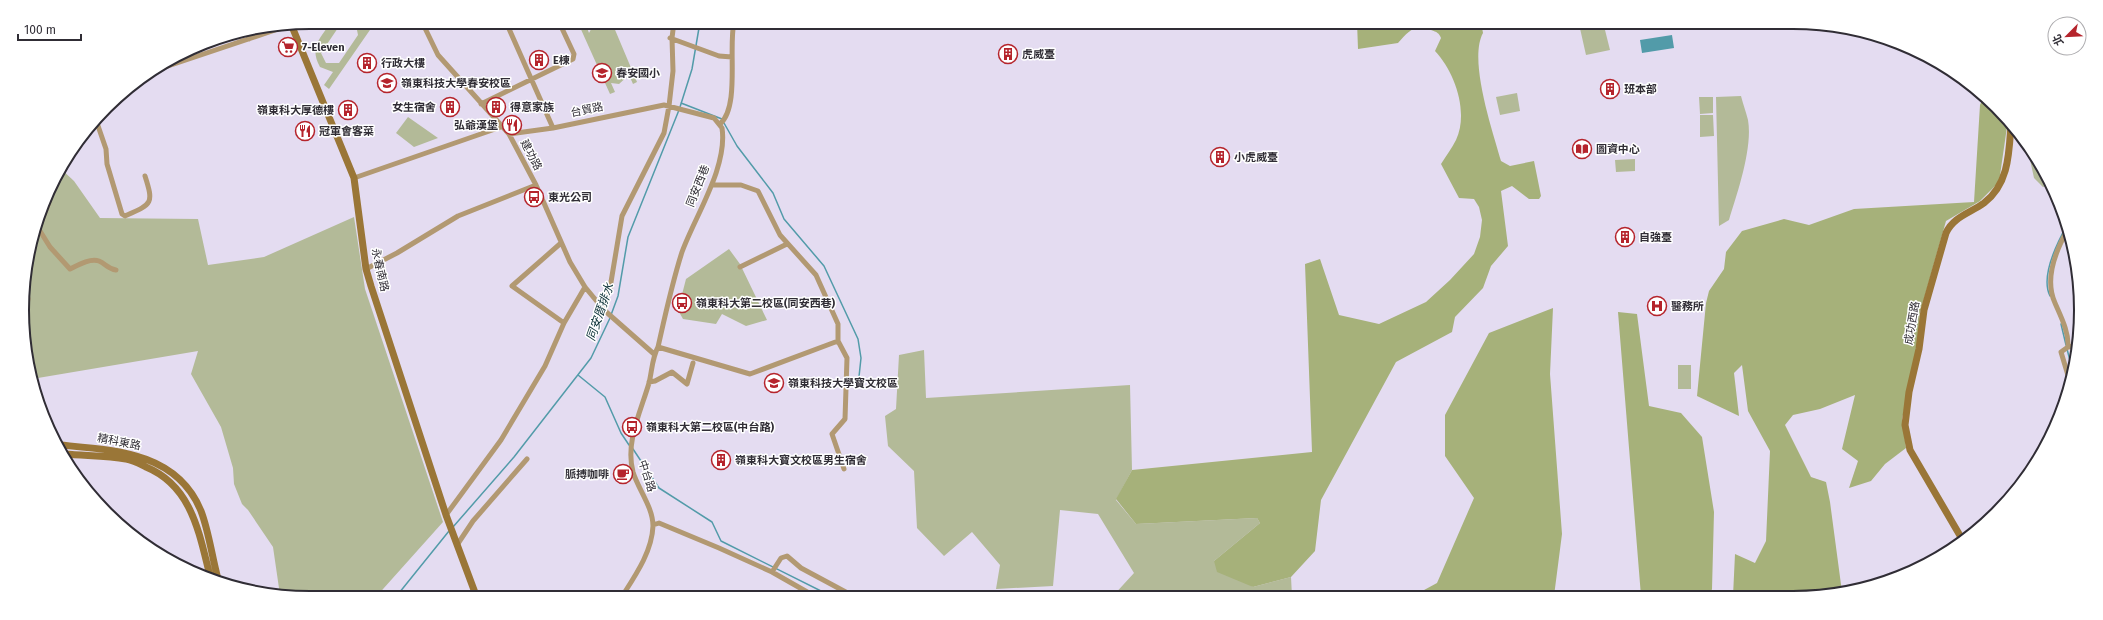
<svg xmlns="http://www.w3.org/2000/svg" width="2103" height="620" viewBox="0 0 2103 620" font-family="'Fira Sans','Noto Sans TC',sans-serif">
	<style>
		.green { fill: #b3ba98 }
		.forest { fill: #a6b17a }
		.water { fill: #529ba9 }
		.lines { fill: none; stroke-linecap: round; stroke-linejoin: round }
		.stream { stroke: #529ba9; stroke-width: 1.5 }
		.street { stroke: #b29972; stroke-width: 5 }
		.secondary { stroke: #9a7637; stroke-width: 7 }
		.labels { text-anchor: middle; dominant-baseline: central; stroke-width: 3; stroke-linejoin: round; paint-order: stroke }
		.poi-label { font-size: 11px; font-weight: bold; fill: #302d35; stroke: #fff; text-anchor: start }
		.street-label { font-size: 11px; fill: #302d35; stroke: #fff }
		.water-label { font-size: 12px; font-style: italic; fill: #0f343a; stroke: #fff }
		.rim { fill: none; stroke: #302d35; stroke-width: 2 }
	</style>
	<rect width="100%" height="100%" fill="#e4dcf1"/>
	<path class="green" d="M331,22H342L321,53L326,63H339L358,35L356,25L353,22H361L364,28L367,23L372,27L329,89L324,85L333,72L320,67C309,47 320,39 331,22Z
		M585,22L589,33C593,24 604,21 613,25L637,82L633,84L629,75L619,84L611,83L615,92L610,94L579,25Z
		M1587,22H1603L1610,50L1586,55L1579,24Z
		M1517,93L1520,111L1500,115L1496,97Z
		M1741,96C1743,104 1746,112 1748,120C1753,148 1737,194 1729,220L1719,226L1716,97Z
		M1699,97H1713V113L1700,114Z
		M1700,115H1713L1714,136L1700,137Z
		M408,117L438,138L414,147L396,133Z
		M2032,149V150L2051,185L2043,187L2034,178L2029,155Z
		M1635,159V171L1616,172L1615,160Z
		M60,168L74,181L100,218L198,219L208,265L264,257L354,217L365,289L443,522L375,598H310L280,595L273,547L248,510L242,504L234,484L233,468L221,427L191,374L198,351L32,379C29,368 25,357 24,346C19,286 28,221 60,168Z
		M729,249L740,264L767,320L746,326L722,314L716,324L683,319L678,310L686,279Z
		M924,350L926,398L1130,385L1132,470L1116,500L1136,524L1257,518L1260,523L1214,561L1253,587L1291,577L1292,596L1112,597L1134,573L1098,514L1060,510L1053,586L996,589L1000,565L972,532L944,556L917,528L914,471L888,446L885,416L896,409L899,355Z
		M1678,365H1691V389H1678Z"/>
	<path class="forest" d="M1357,22H1481L1483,33C1468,60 1493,132 1501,161L1510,166L1534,161L1541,196L1539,199H1529L1512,186L1501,191L1508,246L1491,266L1483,288L1455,317L1452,332L1396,362L1321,500L1315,551L1291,577L1253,587L1217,572L1214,561L1260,523L1257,518L1136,524L1116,499L1132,470L1312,452L1305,264L1320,259L1339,315L1379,324L1426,302L1450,280L1474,254L1480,237L1482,220L1479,207L1474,199L1459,198L1441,164C1446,156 1452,148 1456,140C1469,112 1455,72 1435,51L1441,38C1439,33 1437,32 1431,30C1416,23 1408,31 1398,43L1358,49Z
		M1984,96L1996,106L2008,120L1999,182L1980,201L1946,221L1920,313L1917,354L1902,419L1906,448L1885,464L1871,481L1849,488L1858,461L1842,449L1855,395L1820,409L1793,415L1785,425L1811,477L1826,482L1830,502L1842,592L1830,596H1733L1735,554L1755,563L1766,541L1770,451L1748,411L1742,365L1734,373L1739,416L1697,396L1706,303L1709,291L1724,269L1726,252L1742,231L1784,219L1809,225L1854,209L1974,202L1980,105Z
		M1553,308L1550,374L1562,534L1554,596H1413L1437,583L1474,498L1445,456V415L1489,333Z
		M1618,312L1637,314L1649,406L1681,413L1702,437L1714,512L1712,589L1710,596H1641Z"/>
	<path class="water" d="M1672,35L1674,48L1642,53L1640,40Z"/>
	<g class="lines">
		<path class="stream" d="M681,103L722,119
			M680,107L692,69L700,22
			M724,123L737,146L773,193L784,219L824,266L858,339L861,358L858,386
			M2050,296C2040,276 2057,243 2067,225
			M611,315L618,296L628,237L679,110
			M2061,324L2066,345
			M2067,349L2073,372
			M578,375L605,397L621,433L629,445
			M633,449L659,488L712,522L721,541L833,597
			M453,527L514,457L591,358L610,318
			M395,598L449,531"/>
		<path class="street" d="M422,22L438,55L509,134L536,185L570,262L585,287L604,310L654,354
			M506,22L553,128
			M634,22L637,24
			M424,27L437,22
			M245,30L249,39
			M670,38L719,56L732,57
			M159,69L284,27L292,28L300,23
			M481,104L573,59L574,54L559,22
			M96,120L106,149L107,164L122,214L125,216C152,204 154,204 145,176
			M720,124C740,107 728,48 734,22
			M509,134L553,128L664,105L714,118L722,128C728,167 695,216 682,252C672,283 665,316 658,347C652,358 652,371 649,383C641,411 625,442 633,472C638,489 653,507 653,526C652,552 635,576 621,598
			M354,178L501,127
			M712,185H741L758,191L780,235L816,275L838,324V341L847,358L845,419L832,434L844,469
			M38,230L49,202L48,193
			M31,239L38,230L40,231L50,247L70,269C78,265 90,258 99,261C106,264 108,269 116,270
			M561,243L512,286L564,323
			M740,267L787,244
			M366,269L397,253L458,216L536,185
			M602,307L610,288L622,216L664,133L669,106L673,71L672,38L674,22
			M24,318L28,299L24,282
			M658,347L750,374L838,341
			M2068,347C2069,332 2061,317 2055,303C2044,279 2056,250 2068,229
			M649,382L655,381L672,372L687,384L693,363
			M2070,382L2061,352L2068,347L2077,346
			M446,515L501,440L545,366L564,323L585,287
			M653,525L659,523L719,548L772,572L816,597
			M457,545L473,521L527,459
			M772,572L781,558L787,556L801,568L855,597"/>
		<path class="secondary" d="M291,24L354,178L366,269L371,286L446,515L477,598
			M60,445C114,450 177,452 201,511C209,532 212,557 218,579
			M65,454C85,456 107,455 126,459C133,460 140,464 146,467C192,486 199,533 210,576
			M1962,539L1910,450L1905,425L1909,392L1919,349L1924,310L1946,233C1953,217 1970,213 1984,203C2009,184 2009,153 2011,124"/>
	</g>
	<defs>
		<symbol id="supermarket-ring" viewBox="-11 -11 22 22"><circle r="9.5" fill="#fff" stroke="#b5242c" stroke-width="1.5"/><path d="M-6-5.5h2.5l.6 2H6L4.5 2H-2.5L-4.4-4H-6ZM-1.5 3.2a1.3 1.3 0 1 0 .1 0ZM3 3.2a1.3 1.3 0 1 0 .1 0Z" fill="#b5242c"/></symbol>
		<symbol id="building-ring" viewBox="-11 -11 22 22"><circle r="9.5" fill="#fff" stroke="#b5242c" stroke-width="1.5"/><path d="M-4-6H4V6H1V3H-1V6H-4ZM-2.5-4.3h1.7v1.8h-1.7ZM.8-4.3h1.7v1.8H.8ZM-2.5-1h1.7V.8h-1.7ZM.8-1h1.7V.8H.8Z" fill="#b5242c"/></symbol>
		<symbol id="school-ring" viewBox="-11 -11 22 22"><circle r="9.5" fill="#fff" stroke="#b5242c" stroke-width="1.5"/><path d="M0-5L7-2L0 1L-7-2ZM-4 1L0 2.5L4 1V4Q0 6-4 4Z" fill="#b5242c"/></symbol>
		<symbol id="university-ring" viewBox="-11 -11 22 22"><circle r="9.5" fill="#fff" stroke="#b5242c" stroke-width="1.5"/><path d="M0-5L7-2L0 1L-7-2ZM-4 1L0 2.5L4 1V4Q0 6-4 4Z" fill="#b5242c"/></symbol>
		<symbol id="restaurant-ring" viewBox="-11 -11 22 22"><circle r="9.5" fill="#fff" stroke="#b5242c" stroke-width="1.5"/><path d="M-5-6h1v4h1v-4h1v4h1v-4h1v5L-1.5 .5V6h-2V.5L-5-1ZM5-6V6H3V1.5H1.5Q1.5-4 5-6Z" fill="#b5242c"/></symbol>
		<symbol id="library-ring" viewBox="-11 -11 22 22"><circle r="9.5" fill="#fff" stroke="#b5242c" stroke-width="1.5"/><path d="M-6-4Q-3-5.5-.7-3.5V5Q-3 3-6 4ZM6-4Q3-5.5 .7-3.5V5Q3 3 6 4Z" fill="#b5242c"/></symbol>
		<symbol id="bus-ring" viewBox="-11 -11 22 22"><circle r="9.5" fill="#fff" stroke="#b5242c" stroke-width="1.5"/><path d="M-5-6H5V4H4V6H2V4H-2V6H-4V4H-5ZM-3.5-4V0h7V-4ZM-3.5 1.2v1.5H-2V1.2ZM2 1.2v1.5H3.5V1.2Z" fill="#b5242c"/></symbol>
		<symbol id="hospital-ring" viewBox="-11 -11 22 22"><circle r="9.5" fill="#fff" stroke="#b5242c" stroke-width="1.5"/><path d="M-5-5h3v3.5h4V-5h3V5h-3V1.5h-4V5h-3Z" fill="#b5242c"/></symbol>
		<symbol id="cafe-ring" viewBox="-11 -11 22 22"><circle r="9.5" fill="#fff" stroke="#b5242c" stroke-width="1.5"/><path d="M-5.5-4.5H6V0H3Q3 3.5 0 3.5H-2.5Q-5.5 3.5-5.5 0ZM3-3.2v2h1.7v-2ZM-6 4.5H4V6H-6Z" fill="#b5242c"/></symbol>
	</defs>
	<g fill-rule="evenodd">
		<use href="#supermarket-ring" x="277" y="36" width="22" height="22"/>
		<use href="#building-ring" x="997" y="43" width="22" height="22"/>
		<use href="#building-ring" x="528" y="49" width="22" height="22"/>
		<use href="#building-ring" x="356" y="52" width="22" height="22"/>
		<use href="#school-ring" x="591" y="62" width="22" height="22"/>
		<use href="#university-ring" x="376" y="72" width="22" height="22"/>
		<use href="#building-ring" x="1599" y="78" width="22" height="22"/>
		<use href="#building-ring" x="439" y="96" width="22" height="22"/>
		<use href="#building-ring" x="485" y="96" width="22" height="22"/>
		<use href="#building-ring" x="337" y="99" width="22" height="22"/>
		<use href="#restaurant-ring" x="501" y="114" width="22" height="22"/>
		<use href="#restaurant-ring" x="294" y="120" width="22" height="22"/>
		<use href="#library-ring" x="1571" y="138" width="22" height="22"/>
		<use href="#building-ring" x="1209" y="146" width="22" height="22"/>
		<use href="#bus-ring" x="523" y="186" width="22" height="22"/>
		<use href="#building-ring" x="1614" y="226" width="22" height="22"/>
		<use href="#bus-ring" x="671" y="292" width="22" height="22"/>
		<use href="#hospital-ring" x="1646" y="295" width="22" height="22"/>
		<use href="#university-ring" x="763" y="372" width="22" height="22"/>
		<use href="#bus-ring" x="621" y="416" width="22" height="22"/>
		<use href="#building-ring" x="710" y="449" width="22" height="22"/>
		<use href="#cafe-ring" x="612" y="463" width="22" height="22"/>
	</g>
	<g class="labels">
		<g class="poi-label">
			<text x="302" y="47">7-Eleven</text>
			<text x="1022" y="54">虎威臺</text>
			<text x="553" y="60">E棟</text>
			<text x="381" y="63">行政大樓</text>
			<text x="616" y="73">春安國小</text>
			<text x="401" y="83">嶺東科技大學春安校區</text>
			<text x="1624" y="89">班本部</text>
			<text x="436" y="107" text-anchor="end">女生宿舍</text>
			<text x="510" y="107">得意家族</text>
			<text x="334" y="110" text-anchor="end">嶺東科大厚德樓</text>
			<text x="498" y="125" text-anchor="end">弘爺漢堡</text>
			<text x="319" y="131">冠軍會客菜</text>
			<text x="1596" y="149">圖資中心</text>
			<text x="1234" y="157">小虎威臺</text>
			<text x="548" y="197">東光公司</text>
			<text x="1639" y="237">自強臺</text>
			<text x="696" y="303">嶺東科大第二校區(同安西巷)</text>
			<text x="1671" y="306">醫務所</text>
			<text x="788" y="383">嶺東科技大學寶文校區</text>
			<text x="646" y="427">嶺東科大第二校區(中台路)</text>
			<text x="735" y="460">嶺東科大寶文校區男生宿舍</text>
			<text x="609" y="474" text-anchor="end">脈搏咖啡</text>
		</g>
		<g class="street-label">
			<text transform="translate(587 110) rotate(-12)">台貿路</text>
			<text transform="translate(531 155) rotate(62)">建功路</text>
			<text transform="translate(698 186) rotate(-68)">同安西巷</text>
			<text transform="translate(380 270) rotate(77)">永春南路</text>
			<text transform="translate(1912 323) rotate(-80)">成功西路</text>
			<text transform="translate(119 442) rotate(11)">精科東路</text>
			<text transform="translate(647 476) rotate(72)">中台路</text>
		</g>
		<g class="water-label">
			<text transform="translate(600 312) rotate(-71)">同安厝排水</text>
		</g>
	</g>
	<path d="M0 0H2103V620H0ZM310 29H1793A281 281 0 0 1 2074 310V310A281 281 0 0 1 1793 591H310A281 281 0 0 1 29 310V310A281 281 0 0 1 310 29Z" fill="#fff" fill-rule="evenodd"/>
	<path class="rim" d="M310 29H1793A281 281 0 0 1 2074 310V310A281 281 0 0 1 1793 591H310A281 281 0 0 1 29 310V310A281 281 0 0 1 310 29Z"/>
	<g transform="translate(2067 36) rotate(246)"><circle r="19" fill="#ffffff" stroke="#acabae"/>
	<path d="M0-3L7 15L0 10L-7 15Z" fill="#b5242c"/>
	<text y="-6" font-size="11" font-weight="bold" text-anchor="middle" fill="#302d35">北</text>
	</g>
	<path d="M18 34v6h63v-6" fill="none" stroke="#302d35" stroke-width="2"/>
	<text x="24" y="34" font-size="12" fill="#302d35" stroke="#ffffff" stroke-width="3" paint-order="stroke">100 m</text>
</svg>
